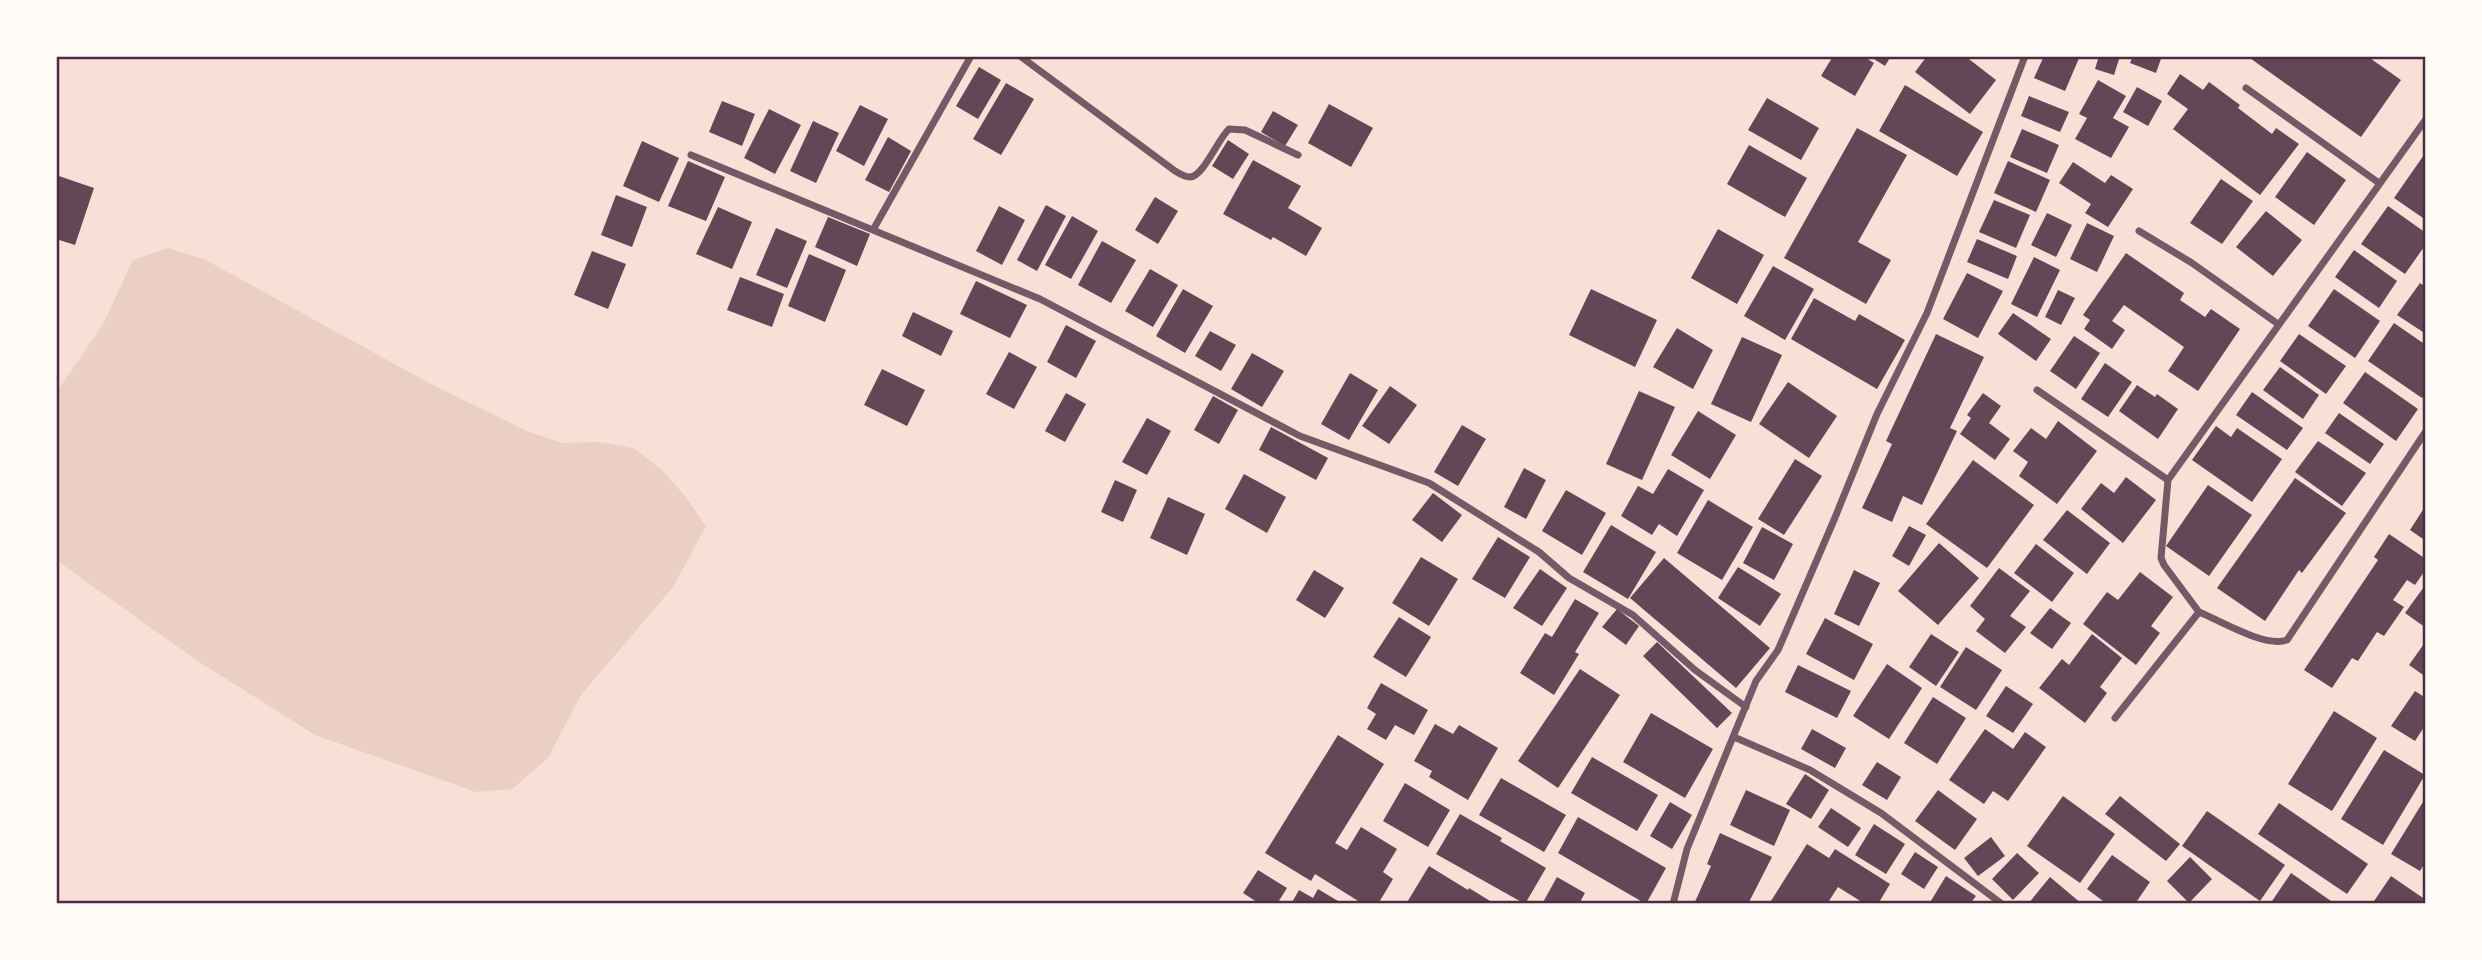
<svg xmlns="http://www.w3.org/2000/svg" width="2482" height="960" viewBox="0 0 2482 960" font-family="Manrope,sans-serif">
	<style>
		.green { fill: #ebcfc5 }
		.building { fill: #644757 }
		.lines { fill: none; stroke-linecap: round; stroke-linejoin: round }
		.minor { stroke: #755966; stroke-width: 7 }
		.neatline { fill: none; stroke: #4a2c40; stroke-width: 2.5 }
	</style>
	<rect width="100%" height="100%" fill="#f7e1d7"/>
	<path class="green" d="M168,248L204,259L429,383L527,431L562,443L598,442L633,448L661,469L685,496L706,526L673,587L581,695L548,758L512,789L476,792L315,735L196,660L56,560V393L103,324L133,260Z"/>
	<path class="building" d="M1833,56H1863L1874,63L1855,96L1821,76Z
		M1869,56H1891L1885,66Z
		M1927,56H1965L1996,80L1970,114L1915,72Z
		M2044,56H2080L2065,91L2034,78Z
		M2099,56H2120L2114,75L2095,69Z
		M2133,56H2162L2156,73L2130,63Z
		M2247,56H2367L2401,80L2361,137Z
		M979,67L1001,80L978,119L956,106Z
		M2180,74L2203,90L2209,82L2240,105L2238,108L2272,134L2276,128L2299,144L2260,195L2173,129L2188,109L2167,94Z
		M2098,80L2126,96L2113,118L2129,127L2111,158L2075,139L2087,118L2079,114Z
		M1006,83L1034,99L1001,155L973,139Z
		M1905,85L1983,132L1957,176L1879,131Z
		M2137,87L2162,101L2148,126L2123,112Z
		M2029,96L2069,112L2060,132L2021,116Z
		M1767,98L1819,128L1801,160L1748,130Z
		M722,101L755,114L742,146L709,132Z
		M1329,104L1373,128L1351,167L1308,143Z
		M860,105L888,119L864,166L836,151Z
		M769,109L801,125L775,174L744,158Z
		M1273,111L1298,125L1285,146L1261,132Z
		M813,121L839,133L816,183L790,171Z
		M1857,128L1907,155L1858,242L1891,260L1866,304L1784,258Z
		M2022,129L2059,145L2047,173L2010,157Z
		M888,137L911,151L889,192L865,180Z
		M1228,140L1249,154L1233,179L1212,166Z
		M642,141L679,158L659,202L623,186Z
		M1749,145L1807,178L1785,217L1727,184Z
		M2307,152L2346,180L2314,225L2275,197Z
		M2426,152V220L2394,198Z
		M1253,160L1301,186L1288,208L1322,228L1306,256L1273,237L1271,240L1223,214Z
		M688,161L725,177L706,221L668,206Z
		M2008,161L2050,180L2036,212L1994,193Z
		M2073,162L2105,183L2111,175L2133,189L2108,227L2085,213L2091,204L2059,183Z
		M56,175L94,188L75,245L56,239Z
		M2221,179L2253,201L2222,244L2190,223Z
		M616,195L647,207L632,247L601,235Z
		M1155,197L1178,211L1158,244L1135,230Z
		M1994,200L2030,215L2016,248L1979,232Z
		M1046,205L1066,216L1037,271L1017,260Z
		M999,206L1025,220L1002,265L976,251Z
		M2388,206L2426,233V244L2405,274L2361,244Z
		M718,207L752,222L732,269L696,254Z
		M2266,211L2302,240L2273,276L2236,247Z
		M2047,213L2072,225L2056,257L2031,245Z
		M1072,216L1098,231L1071,279L1045,265Z
		M828,217L870,234L857,266L815,247Z
		M2087,223L2114,236L2097,272L2070,259Z
		M776,228L807,241L787,288L756,275Z
		M1718,229L1764,255L1737,304L1691,278Z
		M1977,239L2017,256L2008,279L1967,262Z
		M1102,241L1136,260L1111,303L1078,285Z
		M2354,250L2397,281L2379,308L2335,277Z
		M592,251L626,264L608,309L574,295Z
		M2126,253L2184,293L2180,300L2205,317L2211,309L2240,329L2198,391L2168,371L2184,347L2124,305L2112,321L2125,330L2112,349L2084,329L2090,320L2083,315Z
		M809,254L846,270L825,322L788,306Z
		M2034,257L2060,270L2037,317L2011,304Z
		M1773,266L1814,289L1785,340L1744,316Z
		M1150,269L1178,285L1153,327L1125,311Z
		M1967,273L2003,291L1978,338L1943,319Z
		M740,277L784,294L772,327L727,310Z
		M976,281L1027,305L1010,338L960,314Z
		M2420,283L2426,287V334L2397,315Z
		M1183,289L1213,306L1185,353L1156,336Z
		M1591,289L1657,320L1635,367L1569,335Z
		M2334,289L2380,321L2355,358L2308,326Z
		M2058,290L2075,298L2061,325L2045,317Z
		M1814,298L1855,321L1859,314L1905,340L1877,389L1791,339Z
		M913,312L953,331L941,356L902,336Z
		M2013,313L2051,339L2036,361L1998,334Z
		M2394,323L2426,345V393L2422,398L2368,361Z
		M1066,325L1096,341L1076,378L1047,362Z
		M1677,328L1713,350L1693,389L1653,367Z
		M1210,331L1236,345L1221,371L1195,356Z
		M1936,334L1984,357L1950,428L1957,431L1922,505L1903,496L1892,522L1862,508L1892,444L1886,441Z
		M2299,334L2346,366L2326,394L2280,361Z
		M2074,336L2100,353L2076,389L2050,371Z
		M1742,337L1782,355L1751,422L1711,404Z
		M1009,352L1037,367L1014,409L986,394Z
		M1252,353L1284,371L1262,407L1231,389Z
		M2105,363L2132,382L2108,417L2081,399Z
		M2280,367L2319,395L2303,419L2263,390Z
		M882,369L925,390L907,426L864,405Z
		M2365,372L2418,409L2396,441L2343,403Z
		M1350,373L1378,390L1349,440L1321,424Z
		M1788,382L1837,416L1809,458L1759,424Z
		M2137,385L2155,397L2157,394L2178,409L2158,439L2119,411Z
		M1390,386L1417,405L1389,444L1362,426Z
		M1639,391L1675,407L1642,480L1606,464Z
		M2252,392L2303,428L2287,450L2236,415Z
		M1066,393L1086,404L1065,442L1045,431Z
		M1983,393L2001,406L1989,423L2010,439L1995,460L1960,434L1971,418L1967,415Z
		M1213,396L1238,410L1219,444L1194,430Z
		M1698,411L1736,435L1710,479L1671,455Z
		M2339,413L2384,444L2370,464L2325,433Z
		M1147,418L1171,431L1147,475L1122,462Z
		M2058,421L2097,451L2057,504L2019,476L2028,462L2013,451L2031,428L2046,439Z
		M1462,425L1486,439L1458,486L1434,472Z
		M2216,426L2231,437L2237,428L2282,459L2252,502L2192,460Z
		M1271,427L1328,458L1316,480L1259,450Z
		M2318,441L2366,473L2342,506L2295,472Z
		M1795,459L1822,476L1784,535L1758,519Z
		M1973,460L2034,505L1987,568L1926,524Z
		M1524,468L1546,480L1526,519L1504,507Z
		M1668,469L1704,490L1677,536L1659,524L1652,535L1621,516L1638,486L1653,494Z
		M1244,474L1286,497L1267,533L1225,509Z
		M2126,477L2156,500L2123,543L2081,509L2101,483L2114,493Z
		M2295,478L2346,513L2302,573L2299,570L2265,621L2217,588Z
		M1115,480L1137,490L1123,522L1101,512Z
		M2208,485L2252,515L2209,576L2166,546Z
		M1566,490L1606,513L1582,555L1542,531Z
		M1433,493L1462,515L1442,542L1412,520Z
		M1168,497L1205,514L1187,555L1150,538Z
		M1708,500L1753,527L1722,580L1677,553Z
		M2426,505V541L2410,530Z
		M2067,510L2110,543L2087,574L2043,540Z
		M1611,525L1656,552L1628,599L1583,572Z
		M1909,526L1926,535L1909,566L1892,556Z
		M1762,527L1793,544L1774,580L1743,563Z
		M2389,534L2426,559V569L2415,585L2407,580L2393,600L2404,607L2384,636L2377,632L2358,661L2352,658L2332,688L2304,670L2378,560L2374,557Z
		M1498,537L1530,557L1505,598L1472,579Z
		M1939,543L1979,578L1938,625L1898,591Z
		M2036,544L2074,573L2052,602L2014,573Z
		M1421,557L1458,579L1429,626L1392,603Z
		M1664,558L1770,648L1736,688L1630,598Z
		M1738,567L1781,594L1760,626L1718,598Z
		M1999,568L2030,591L2010,616L2026,627L2005,653L1976,631L1985,619L1970,606Z
		M1540,569L1567,588L1542,626L1513,608Z
		M1314,570L1344,588L1325,618L1296,600Z
		M1854,570L1880,583L1859,626L1834,614Z
		M2140,572L2173,597L2151,626L2160,633L2136,665L2083,624L2107,592L2118,600Z
		M2426,584V628L2405,613Z
		M1575,599L1599,613L1575,652L1579,654L1554,695L1520,673L1545,633L1552,637Z
		M2050,608L2071,623L2052,649L2030,633Z
		M1617,609L1639,626L1626,645L1602,627Z
		M1399,617L1431,637L1406,677L1373,657Z
		M1825,618L1873,644L1854,680L1806,654Z
		M1931,634L1959,652L1936,686L1909,667Z
		M2092,634L2122,658L2100,687L2107,693L2085,723L2039,688L2062,659L2069,665Z
		M2426,641V677L2409,665Z
		M1657,642L1732,713L1717,728L1643,656Z
		M1966,647L2002,670L1976,710L1940,687Z
		M1887,664L1922,688L1889,739L1853,716Z
		M1798,665L1851,691L1837,718L1785,692Z
		M1580,669L1620,695L1558,788L1518,761Z
		M1381,683L1428,710L1414,735L1395,725L1386,740L1367,729L1376,714L1367,708Z
		M2006,686L2033,704L2013,733L1986,716Z
		M2415,691L2426,698V724L2415,741L2391,726Z
		M1933,697L1966,718L1937,764L1904,743Z
		M2334,711L2377,738L2332,811L2288,784Z
		M1651,713L1713,749L1685,798L1623,762Z
		M1435,724L1453,734L1459,725L1498,748L1468,800L1429,777L1432,771L1414,761Z
		M1812,729L1846,748L1835,768L1801,749Z
		M1985,729L2013,749L2025,732L2046,747L2008,801L1993,791L1984,804L1949,780Z
		M1338,735L1384,764L1335,843L1347,850L1361,827L1397,849L1383,872L1393,879L1378,904H1363L1315,874L1311,881L1265,853Z
		M2384,750L2425,775L2383,845L2341,819Z
		M1592,757L1658,795L1637,831L1571,793Z
		M1877,762L1901,777L1887,800L1862,785Z
		M1805,774L1829,790L1811,819L1786,804Z
		M1501,778L1566,815L1544,852L1479,815Z
		M1405,783L1450,810L1428,847L1383,821Z
		M1746,790L1790,810L1774,846L1730,825Z
		M1938,790L1977,819L1955,850L1915,821Z
		M2063,796L2115,834L2080,883L2027,846Z
		M2120,796L2180,844L2166,861L2105,814Z
		M2426,797V861L2420,871L2391,854Z
		M1670,802L1692,815L1672,849L1650,836Z
		M2279,803L2368,864L2347,894L2258,834Z
		M1831,808L1861,828L1848,847L1818,827Z
		M2207,811L2285,865L2260,901L2182,846Z
		M1460,814L1502,838L1500,841L1546,868L1525,904L1436,854Z
		M1578,817L1666,868L1646,904L1558,853Z
		M1874,824L1905,844L1886,874L1855,855Z
		M1720,833L1772,857L1748,904H1694L1711,866L1707,864Z
		M1991,837L2005,856L1978,876L1964,858Z
		M1807,844L1829,858L1835,849L1890,884L1878,904H1865L1838,887L1827,904H1769Z
		M1915,852L1938,867L1924,889L1901,874Z
		M2017,853L2039,873L2013,900L1992,879Z
		M2112,855L2150,882L2135,904H2107L2087,889Z
		M2190,857L2212,879L2189,903L2167,881Z
		M1429,866L1468,890L1469,888L1495,904H1406Z
		M1258,870L1287,888L1277,904H1260L1243,893Z
		M2291,873L2331,901L2328,904H2270Z
		M1946,876L1976,896L1970,904H1929Z
		M2391,876L2426,900V904H2372Z
		M1557,877L1585,893L1579,904H1542Z
		M2050,877L2082,904H2028Z
		M1318,889L1343,904H1291L1299,890L1313,898Z"/>
	<g class="lines">
		<path class="minor" d="M1020,56L1175,171C1180,174 1185,177 1190,177C1203,177 1218,139 1229,129L1245,130L1298,155
			M2246,88L2379,183
			M691,155L1040,299L1300,436L1429,483L1539,552L1569,578L1633,615L1695,670L1746,707
			M873,230L971,56
			M2139,231L2192,263L2278,324
			M2037,390L2168,480
			M2199,612C2221,621 2265,648 2287,640L2426,431
			M2115,718L2199,612L2164,565L2161,558L2168,480L2426,119
			M1734,737L1810,770L1881,813L2002,904
			M1673,904L1687,849L1756,681L1778,650L1834,520L1877,414L1927,313L2025,56"/>
	</g>
	<rect width="2482" height="960" fill="none" stroke="#fffaf5" stroke-width="116"/>
	<rect x="58" y="58" width="2366" height="844" class="neatline"/>
</svg>
